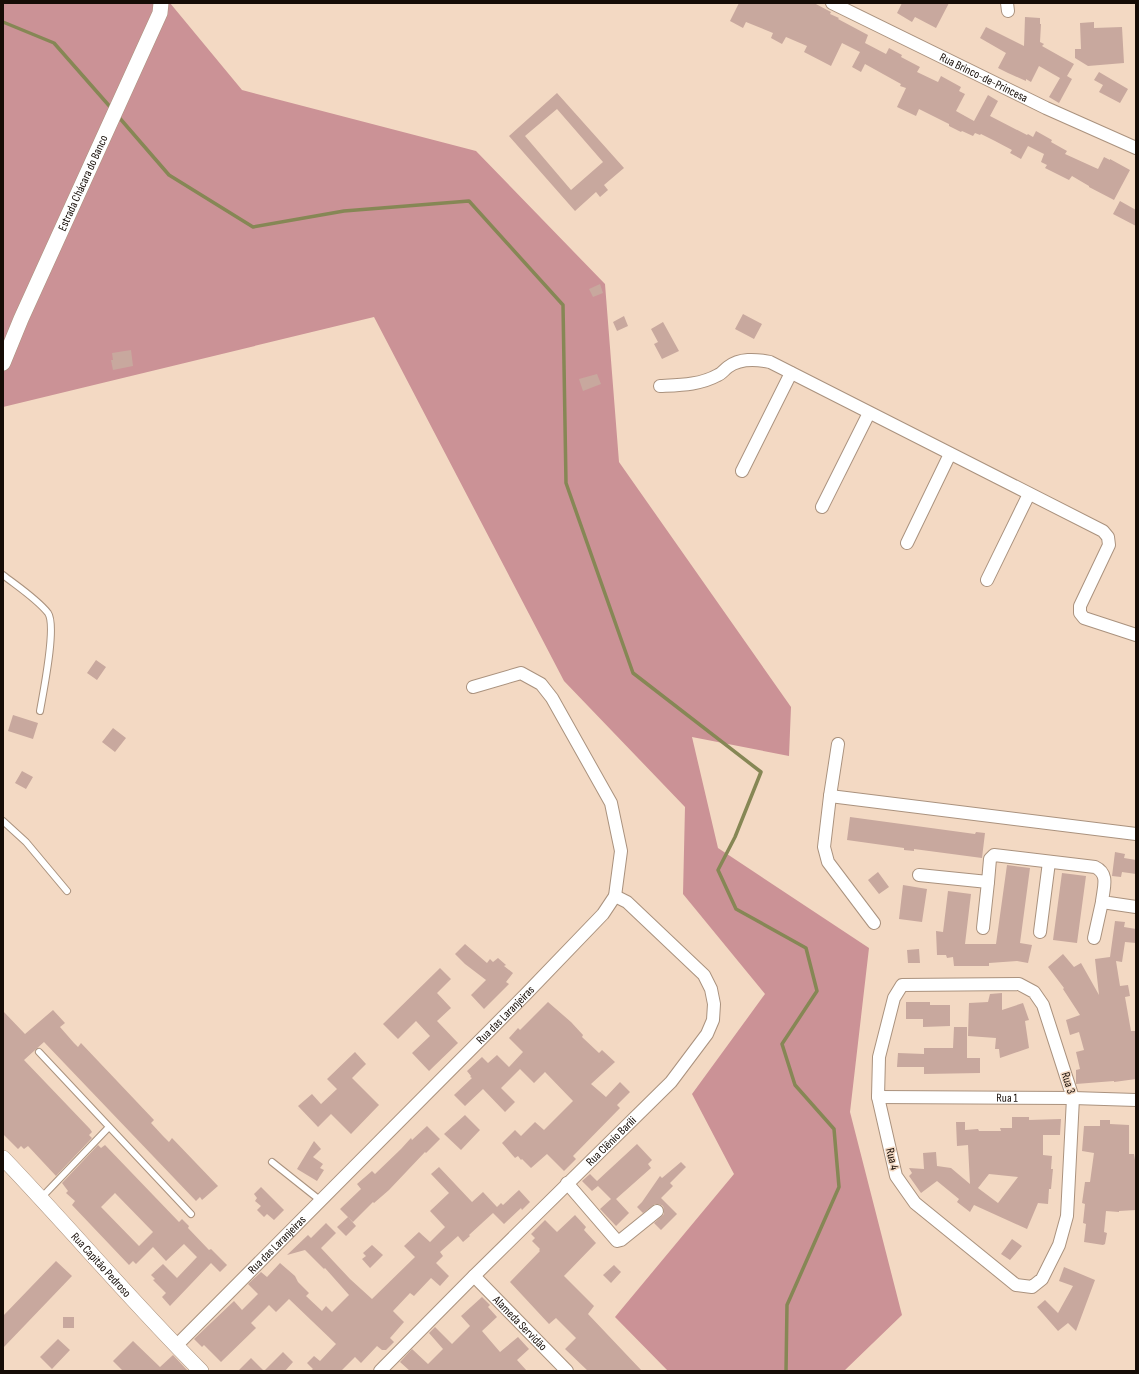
<svg xmlns="http://www.w3.org/2000/svg" width="1139" height="1374" viewBox="0 0 1139 1374" font-family="'Sofia Sans Condensed',sans-serif">
	<style>
		.forest { fill: #cb9296 }
		.lines { fill: none; stroke-linecap: round; stroke-linejoin: round }
		.stream { stroke: #868755; stroke-width: 3.5 }
		.building { fill: #c8a89e; fill-rule: evenodd }
		.service-casing { stroke: #aa927e; stroke-width: 8 }
		.minor-casing { stroke: #aa927e; stroke-width: 14 }
		.tertiary-casing { stroke: #aa927e; stroke-width: 16 }
		.service { stroke: #fff; stroke-width: 6 }
		.minor { stroke: #fff; stroke-width: 12 }
		.tertiary { stroke: #fff; stroke-width: 15 }
		.labels { text-anchor: middle; dominant-baseline: central; stroke-width: 3; stroke-linejoin: round; paint-order: stroke }
		.street-label { font-size: 12px; fill: #150c06; stroke: #f3d9c3 }
	</style>
	<rect width="100%" height="100%" fill="#f3d9c3"/>
	<path class="forest" d="M3,3H170L242,90L476,151L605,284L619,462L791,707L789,756L692,737L718,848L869,948L850,1112L902,1315L844,1371H668L615,1317L734,1174L692,1094L765,994L683,894L685,807L564,681L374,317L3,407Z"/>
	<g class="lines">
		<path class="stream" d="M3,22L54,43L112,109
			M117,115L169,175L253,227L344,211L469,201L563,305L566,483L633,673L761,772L735,837L718,870L736,909L806,948L817,991L782,1044L795,1085L834,1129L839,1187L787,1305L786,1371"/>
	</g>
	<path class="building" d="M739,3H814L831,12L830,14L839,18L838,19L868,35L865,43L886,54L889,48L902,55L901,57L920,67L917,72L938,82L941,76L961,87L959,91L965,94L956,111L974,121L988,95L998,101L990,116L1027,135L1028,134L1033,137L1036,131L1052,140L1051,142L1067,151L1065,154L1098,169L1104,157L1110,160V159L1130,170L1114,200L1089,187V186L1072,176L1069,180L1045,168L1047,165L1041,162L1044,154L1028,146L1021,159L1010,153L1012,150L995,141L981,134L980,135L975,133L973,136L962,131L961,132L949,126V124L919,109L916,116L897,107L906,88L900,86L901,84L865,64L861,72L852,67L860,52L842,43L831,66L804,52L807,46L786,37L782,44L771,38L773,33L746,22L743,28L730,21Z
		M902,3H949L936,28L915,17L912,22L897,13Z
		M1025,17L1040,18V24H1041L1040,42L1044,44L1042,46L1074,64L1067,76L1072,79L1059,103L1049,97L1060,78L1039,66L1031,82L1026,79V81L1008,73L998,68L1006,53L980,38L986,27L1024,46Z
		M1094,22V28L1122,27L1124,63L1088,66L1075,58V49H1081L1080,23Z
		M1099,72L1128,89L1120,103L1099,92L1103,85L1094,80Z
		M557,93L624,168L604,185L608,190L600,197L596,192L575,211L509,136ZM557,109L603,162L571,190L525,136Z
		M1120,201L1136,210V226L1113,214Z
		M600,284L603,293L593,297L589,289Z
		M743,314L762,324L754,339L735,329Z
		M624,316L628,326L617,331L613,322Z
		M663,322L679,351L662,359L654,344L658,342L651,329Z
		M131,350L133,366L113,370L111,360H113L112,353Z
		M597,374L601,384L583,391L579,379Z
		M96,660L106,667L97,680L87,673Z
		M13,715L38,723L33,739L8,731Z
		M113,728L126,738L115,752L102,742Z
		M22,771L33,777L26,789L15,783Z
		M850,817L975,834L976,832L985,833L982,858L914,849V851L904,850V848L847,840Z
		M1115,852L1125,854L1124,858L1136,860V874L1122,872L1121,877L1112,876Z
		M1007,865L1030,868L1020,943L1032,945L1028,963L1017,961L989,963V966H954L953,957L947,958L946,955H937L936,931L943,932L948,891L971,894L965,944H996Z
		M878,872L889,887L879,894L868,880Z
		M1062,873L1086,876L1077,943L1053,940Z
		M903,885L927,889L922,922L899,919Z
		M1115,921L1125,922L1124,927L1136,929V943L1125,942L1122,962L1116,961L1120,986L1128,985L1130,996L1125,997L1131,1031H1136V1079L1114,1082V1081L1076,1084V1070L1080,1069L1076,1052L1084,1050L1079,1032L1070,1035L1066,1020L1080,1015L1063,989L1064,988L1048,967L1063,954L1074,967L1081,963L1099,995L1095,959L1110,957Z
		M465,944L487,963L490,959L493,962L498,958L506,965L504,966L513,973L506,982L509,984L484,1009L471,995L486,980L465,964L455,954Z
		M919,949L920,963H908L907,950Z
		M440,968L451,979L437,993L451,1008L437,1021L458,1043L429,1071L412,1053L430,1036L416,1021L398,1039L383,1024Z
		M1002,993V1010L1023,1003L1029,1020L1025,1021L1029,1048L1000,1058L999,1049H995L996,1038L968,1036L969,1003L988,1002L990,994Z
		M548,1002L571,1022L583,1035L582,1037L599,1053L602,1050L615,1062L591,1084L606,1097L620,1082L630,1092L617,1105L620,1108L573,1156L576,1159L564,1171L547,1154L531,1168L522,1159L521,1160L518,1156L515,1158L502,1143L515,1130L521,1136L535,1122L544,1130L573,1101L545,1072L534,1083L520,1069L501,1088L515,1102L505,1112L483,1089L465,1106L454,1095L472,1078L470,1077L471,1076L467,1071L482,1057L488,1063L497,1055L509,1067L523,1052L509,1038L518,1028L520,1030Z
		M906,1002H930V1005H950V1026L923,1027V1019H906Z
		M53,1010L65,1023L60,1027L74,1043L78,1047L81,1043L154,1120L151,1123L163,1136L169,1142L172,1138L218,1186L202,1200L200,1197L196,1201L44,1042L24,1060L90,1129L92,1132L89,1135L92,1138L56,1176L28,1146L24,1149L21,1146L18,1149L3,1134V1011L25,1034Z
		M954,1027H967V1058H980V1073L924,1074V1067H897L898,1053L924,1054V1048H953Z
		M355,1052L366,1064L352,1078L379,1105L351,1134L331,1114L318,1127L298,1106L312,1094L321,1104L337,1089L327,1079Z
		M465,1115L480,1130L461,1150L444,1134Z
		M1012,1117H1029V1120L1061,1119L1060,1135H1043V1155L1052,1156L1051,1169H1053L1051,1189H1049L1048,1204L1038,1203L1027,1229L974,1205L970,1212L957,1202L959,1199L937,1181L921,1193L909,1176L912,1173L909,1168L924,1169L923,1153L936,1152L937,1166L951,1168L970,1184L968,1145L957,1146L956,1122H965V1130L978,1129L979,1131H1001L1000,1128H1012ZM989,1174L1018,1177L998,1203L978,1188Z
		M1100,1120H1110V1124L1129,1125V1154H1134L1136,1166V1210L1119,1211V1212L1106,1211L1104,1232L1107,1233L1105,1244L1103,1245L1084,1242L1086,1224L1083,1223L1085,1204L1082,1203L1085,1182H1090L1094,1153L1082,1151L1084,1126H1100Z
		M427,1126L440,1139L426,1153L425,1152L389,1190L374,1203L373,1202L353,1222L340,1209L361,1189L357,1184L372,1171L375,1174L401,1149L411,1138L412,1140Z
		M314,1141L321,1149L313,1157L323,1164L320,1168L324,1170L317,1181L297,1169Z
		M637,1144L652,1160L648,1164L651,1168L616,1199L629,1213L616,1226L600,1209L611,1199L598,1186L592,1191L582,1181L590,1174L597,1181Z
		M98,1145L101,1148L105,1145L179,1222L182,1219L189,1226L188,1228L209,1250L211,1249L227,1265L220,1272L211,1263L170,1306L162,1297L166,1293L153,1280L155,1279L151,1275L163,1264L177,1278L197,1257L184,1244L166,1261L153,1247L136,1264L133,1261L129,1265L72,1205L75,1201L66,1193L68,1191L62,1183ZM115,1193L153,1232L139,1246L101,1207Z
		M681,1162L686,1167L670,1183L673,1186L661,1198L677,1214L661,1230L654,1223L664,1214V1210L663,1206L659,1204H655L643,1213L637,1207L642,1202L660,1176L662,1178Z
		M439,1167L472,1202L483,1192L497,1207L501,1203L503,1205L519,1190L530,1202L522,1210L521,1208L504,1224L493,1213L469,1235L470,1236L463,1242L458,1236L440,1252L443,1256L436,1263L449,1276L440,1286L431,1278L414,1296L410,1293L393,1311L404,1322L390,1338L394,1342L386,1350H382L377,1346L361,1363L355,1357L341,1371H310L313,1369L307,1363L314,1356L320,1361L336,1344L289,1299L276,1312L269,1305L251,1323L256,1328L221,1362L204,1345L202,1347L194,1339L234,1301L242,1310L258,1294L248,1284L261,1272L267,1277L280,1263L295,1276L298,1282L309,1293L306,1296L322,1311L326,1306L332,1312L349,1295L325,1268L324,1269L305,1250L287,1255L308,1235L311,1238L326,1223L336,1233L321,1248L350,1279L372,1299L415,1257L404,1246L419,1232L430,1242L445,1227L430,1211L449,1193L431,1174Z
		M261,1187L284,1210L274,1220L267,1214L264,1217L257,1210L261,1206L255,1201L257,1198L254,1194Z
		M575,1215L586,1227L584,1230L596,1243L564,1276L594,1306L588,1314L642,1371H588L565,1349L576,1338L556,1318L549,1324L510,1282L540,1251L539,1250L540,1249L532,1241L535,1238L531,1234L545,1220L557,1232Z
		M348,1217L356,1226L346,1236L337,1227Z
		M1012,1239L1022,1246L1010,1260L1001,1254Z
		M372,1245L383,1255L370,1268L362,1259L366,1256L363,1253Z
		M56,1261L72,1276L3,1348V1316Z
		M614,1265L621,1272L611,1283L603,1275Z
		M1064,1267L1095,1280L1076,1331L1068,1323L1058,1331L1037,1307L1045,1300L1058,1313L1073,1286L1059,1281Z
		M482,1297L490,1305L488,1307L497,1317L482,1331L500,1352L518,1337L529,1349L517,1360L527,1371H410L400,1362L412,1349L428,1364L443,1349L429,1333L435,1327L452,1344L470,1326L461,1316Z
		M63,1317H74V1328H63Z
		M58,1339L70,1350L52,1369L40,1357Z
		M133,1341L160,1367L173,1355L188,1371H123L113,1361Z
		M283,1352L293,1362L285,1371H264Z
		M251,1358L264,1371H238Z"/>
	<g class="lines">
		<defs>
			<path id="service" d="M3,575C17,586 37,599 48,613C57,626 43,693 40,711
				M3,821L26,842L67,891
				M39,1052L191,1214
				M272,1162L321,1201
				M41,1198L109,1127"/>
			<g id="minor">
				<path id="s1" d="M832,3L1046,108L1136,148"/>
				<path d="M1007,3L1008,11"/>
				<path d="M660,386C680,385 700,385 718,375C721,374 724,370 728,367C740,358 755,359 770,362L1103,531L1108,537L1109,545L1080,606V613L1084,618L1136,635"/>
				<path d="M742,471L791,373"/>
				<path d="M822,507L869,413"/>
				<path d="M907,543L950,454"/>
				<path d="M987,580L1029,494"/>
				<path d="M838,744L830,796L824,847L828,862L874,923"/>
				<path d="M830,796L1136,834"/>
				<path d="M919,875L988,882L990,859L994,855L1095,867C1110,874 1103,889 1102,902L1136,907"/>
				<path d="M983,928L988,882"/>
				<path d="M1040,932L1049,862"/>
				<path d="M1094,938L1102,902"/>
				<path d="M1019,984L1034,992L1043,1005L1073,1098L1067,1216L1059,1245L1042,1279L1032,1287L1016,1285L915,1203L896,1176L878,1097L879,1057L894,998L902,985Z"/>
				<path id="s2" d="M878,1097L1073,1098L1136,1100"/>
				<path d="M567,1183L617,1241L621,1240L657,1211"/>
				<path id="s3" d="M474,1276L567,1371"/>
				<path id="s4" d="M176,1346L526,994L603,914L615,896L621,851L611,803L552,698L541,684L521,673L473,687"/>
				<path id="s5" d="M380,1371L474,1276L671,1082L707,1034L713,1020L714,1004L711,989L704,975L627,902L615,896"/>
			</g>
			<g id="tertiary">
				<path id="s6" d="M3,363L21,319L160,13L161,3"/>
				<path id="s7" d="M3,1158C70,1228 132,1302 201,1371"/>
			</g>
		</defs>
		<use href="#service" class="service-casing"/>
		<use href="#minor" class="minor-casing"/>
		<use href="#tertiary" class="tertiary-casing"/>
		<use href="#service" class="service"/>
		<use href="#minor" class="minor"/>
		<use href="#tertiary" class="tertiary"/>
	</g>
	<g class="labels">
		<g class="street-label">
			<text stroke="none"><textPath href="#s1" startOffset="169">Rua Brinco-de-Princesa</textPath></text>
			<text stroke="none"><textPath href="#s6" startOffset="197">Estrada Chácara do Banco</textPath></text>
			<text stroke="none"><textPath href="#s4" startOffset="467">Rua das Laranjeiras</textPath></text>
			<text transform="translate(1068 1083) rotate(73)">Rua 3</text>
			<text stroke="none"><textPath href="#s2" startOffset="129">Rua 1</textPath></text>
			<text stroke="none"><textPath href="#s5" startOffset="326">Rua Clênio Barili</textPath></text>
			<text transform="translate(892 1159) rotate(77)">Rua 4</text>
			<text stroke="none"><textPath href="#s4" startOffset="143">Rua das Laranjeiras</textPath></text>
			<text stroke="none"><textPath href="#s7" startOffset="145">Rua Capitão Pedroso</textPath></text>
			<text stroke="none"><textPath href="#s3" startOffset="66">Alameda Servidão</textPath></text>
		</g>
	</g>
	<rect width="1139" height="1374" fill="none" stroke="#150c06" stroke-width="8"/>
</svg>
